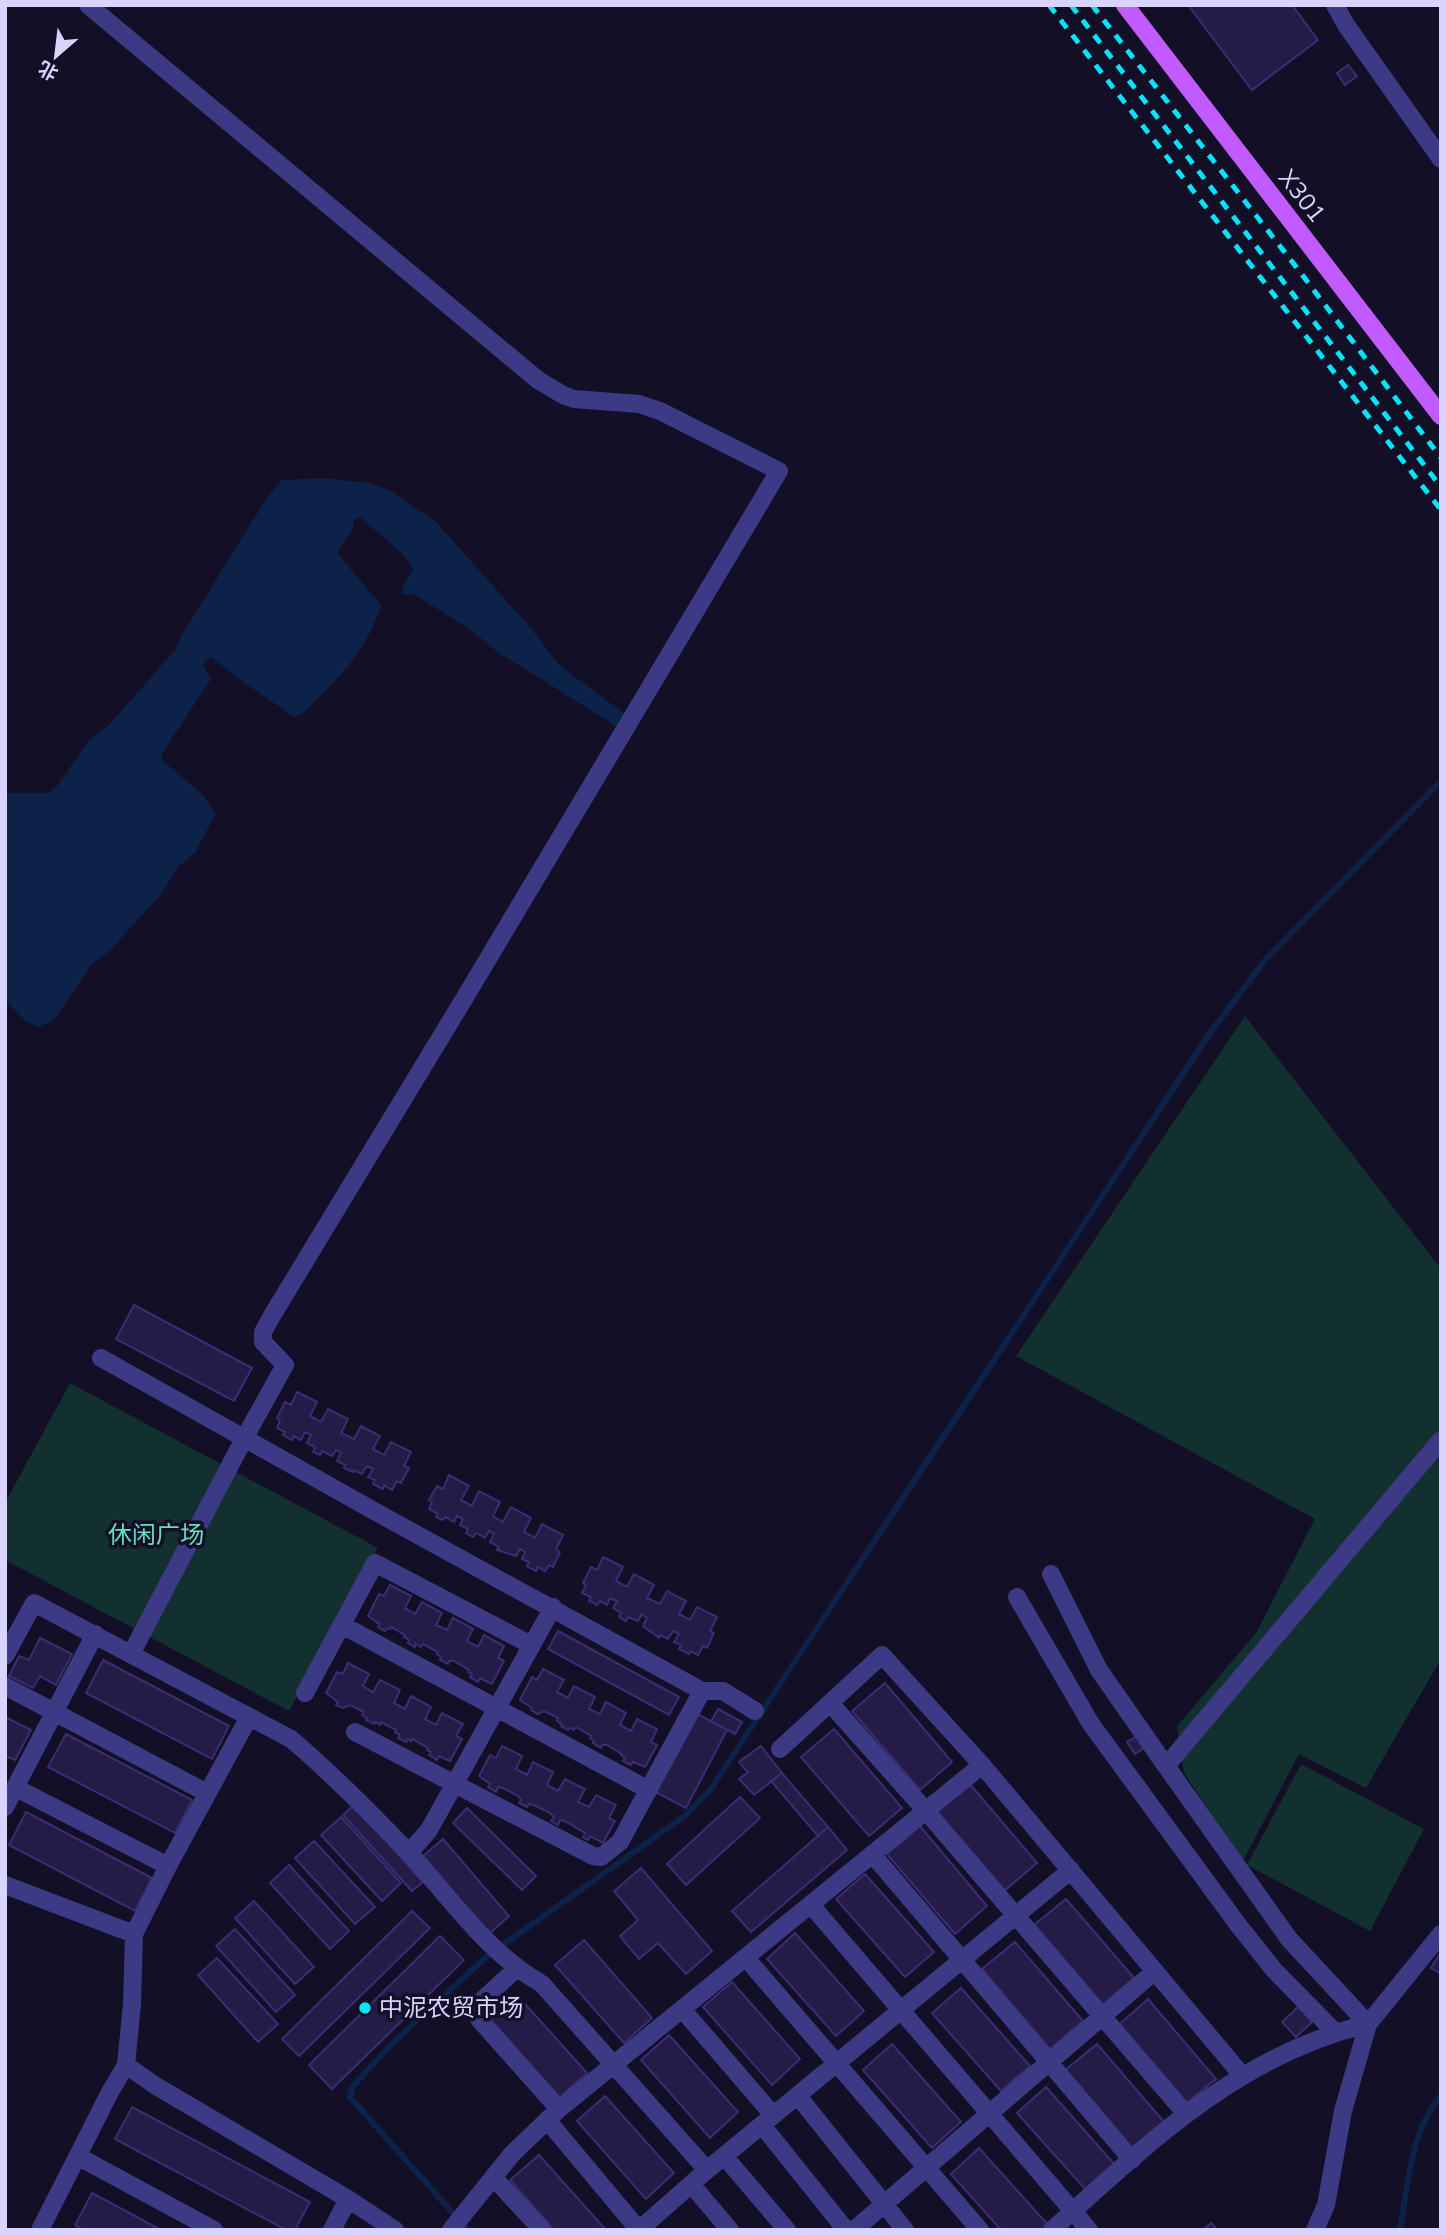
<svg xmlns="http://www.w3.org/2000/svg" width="1446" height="2235" viewBox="0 0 1446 2235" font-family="'Nunito Sans','Noto Sans SC',sans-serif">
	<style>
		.green { fill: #12302f }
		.water { fill: #0c2248 }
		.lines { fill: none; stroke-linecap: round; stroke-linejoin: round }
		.stream { stroke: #0c2248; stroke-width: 6 }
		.building { fill: #241b47; stroke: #3b2d73; stroke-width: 2 }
		.minor { stroke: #3d3a85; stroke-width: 18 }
		.major { stroke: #c25bff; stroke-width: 18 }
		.rail { stroke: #00e5ff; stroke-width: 5; stroke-dasharray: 10 9; stroke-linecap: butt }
		.poi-dot { fill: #00e5ff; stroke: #130f26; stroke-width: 2.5 }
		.labels { text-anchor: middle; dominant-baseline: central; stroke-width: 7; stroke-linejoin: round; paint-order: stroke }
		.street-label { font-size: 24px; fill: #d9d4ff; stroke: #130f26 }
		.park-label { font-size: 24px; fill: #5fe0c0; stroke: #130f26 }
		.poi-label { font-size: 24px; fill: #d9d4ff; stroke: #130f26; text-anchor: start }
	</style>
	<rect width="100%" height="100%" fill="#130f26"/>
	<path class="green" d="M1245,1016L1441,1269V1659L1366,1788L1299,1754L1243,1861L1184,1773L1177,1726L1256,1633L1315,1519L1016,1356Z
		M70,1383L378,1548L289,1711L5,1560V1503Z
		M1301,1764L1424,1829L1370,1931L1247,1865Z"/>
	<path class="water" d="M323,478L370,483L393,492L436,522L530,627L559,665L626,715L616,726L499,653L468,628L413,594L404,595L402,587L413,570L404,555L361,518L354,520L353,529L337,553L381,605C365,655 338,678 302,714L294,717L232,674L211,657L203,664L211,679L161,755L164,762L200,792L216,813L195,853L179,866L162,893L109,952L93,963L56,1017L49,1023L37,1027L23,1019L5,1000V793H49L57,786L84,747L97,733L107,727L175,650L183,633L268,496L282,480Z"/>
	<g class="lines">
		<path class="stream" d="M468,2230L350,2097L353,2086L393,2043L486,1957L686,1815L710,1790L1210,1033L1266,959L1441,781
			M1400,2230C1408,2186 1410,2131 1441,2096"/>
	</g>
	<path class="building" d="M1188,5H1292L1318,40L1252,90Z
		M1348,65L1357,76L1345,85L1337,73Z
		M134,1305L252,1368L234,1401L116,1339Z
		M297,1392L317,1402L310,1416L321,1422L328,1409L348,1419L341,1433L354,1439L361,1426L380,1436L373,1449L384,1455L391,1442L411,1452L404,1466L409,1468L401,1483L397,1481L392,1490L384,1485L383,1489L373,1484L375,1480L368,1477L373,1469L367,1466L362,1474L354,1470L353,1472L344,1468L345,1465L337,1461L341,1453L336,1450L332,1456L322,1451L320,1455L313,1452L315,1447L307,1443L311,1435L305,1432L301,1440L294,1436L292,1440L283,1435L285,1432L277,1428L280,1420L277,1418L285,1402L291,1405Z
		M449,1475L469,1486L461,1500L472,1506L479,1491L500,1502L493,1516L503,1522L511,1507L531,1518L524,1532L535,1538L542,1524L563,1535L556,1549L560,1552L553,1567L549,1565L545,1571L538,1567L536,1571L527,1566L529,1562L522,1559L525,1552L520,1549L516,1556L497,1550L499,1547L490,1542L494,1534L489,1531L485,1538L476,1533L473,1537L466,1533L468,1529L460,1525L463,1519L457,1516L454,1522L445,1517L443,1520L436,1517L438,1514L429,1509L432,1502L429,1500L437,1486L443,1489Z
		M603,1557L623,1567L616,1581L627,1587L634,1574L654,1585L647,1598L660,1604L667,1591L686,1601L679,1614L690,1620L697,1607L717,1617L710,1631L714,1633L707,1648L703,1646L698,1655L690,1651L689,1654L679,1649L681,1645L674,1642L679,1634L673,1631L668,1639L660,1635L659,1638L643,1626L647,1618L642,1614L638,1621L628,1617L626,1621L619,1617L621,1613L613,1608L617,1601L610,1598L607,1605L600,1601L597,1605L589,1601L591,1597L582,1593L586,1585L583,1583L591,1567L597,1570Z
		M390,1585L411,1596L405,1608L415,1614L422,1602L442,1613L436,1625L447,1630L453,1618L473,1629L467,1641L478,1647L484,1635L504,1646L498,1658L504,1661L492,1684L480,1678L478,1682L470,1677L472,1674L468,1672L469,1670L454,1661H449L448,1664L440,1660L441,1657L437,1654L438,1652L423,1644L421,1647L416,1644L415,1647L408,1643L409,1640L404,1637L405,1635L391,1627L390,1629L387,1628L385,1631L378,1627L379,1624L368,1616L379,1594L384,1596Z
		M558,1631L679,1697L669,1715L548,1649Z
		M40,1638L72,1654L56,1685L40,1676L33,1688L9,1676L19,1656L29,1660Z
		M103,1660L229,1726L212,1759L86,1693Z
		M348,1663L369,1674L363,1686L373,1692L380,1680L400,1690L394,1703L405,1709L411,1696L431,1707L425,1719L436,1725L442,1713L463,1724L456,1736L462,1739L450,1761L439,1756L437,1760L429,1755L431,1752L427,1750L428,1748L412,1739L411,1741L408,1739L406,1742L398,1738L400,1735L395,1732L396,1730L381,1722L380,1725L375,1722L374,1724L366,1720L367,1718L362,1715L364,1712L350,1705L343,1708L336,1705L338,1702L326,1693L337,1672L343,1674Z
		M543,1669L564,1680L557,1692L568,1698L574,1686L595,1697L589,1709L600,1714L606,1702L626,1713L620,1725L631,1731L637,1719L657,1729L651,1742L657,1745L645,1767L633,1762L631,1765L623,1761L625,1758L621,1755L622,1754L607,1745H602L601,1748L593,1743L594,1741L590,1738L591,1736L576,1727L574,1730L570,1728L568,1730L561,1726L562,1724L557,1721L558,1718L544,1711L538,1714L531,1710L532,1708L520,1700L532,1677L537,1680Z
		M885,1683L952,1762L920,1790L852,1711Z
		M718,1709L742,1722L735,1734L711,1721Z
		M694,1712L727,1730L686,1808L652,1790Z
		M5,1717L31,1730L15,1760L5,1756Z
		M834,1729L902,1808L869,1836L801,1757Z
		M66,1734L192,1800L175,1833L48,1767Z
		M1137,1736L1144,1748L1135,1754L1127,1742Z
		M502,1746L522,1756L516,1769L527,1775L533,1762L553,1772L547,1785L558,1791L565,1779L585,1789L578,1802L589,1807L596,1795L616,1805L609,1818L615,1821L603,1843L590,1836L588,1840L583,1837L585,1833L565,1821L560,1820L558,1825L551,1821L554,1817L550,1813L534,1805L529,1804L527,1807L519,1803L521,1800L518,1796L503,1788L498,1787L496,1792L488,1787L490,1784L479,1776L490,1755L496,1758Z
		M761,1746L782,1773L754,1795L739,1779L748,1772L739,1762Z
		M782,1773L828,1827L818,1836L771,1781Z
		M969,1783L1037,1863L1004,1891L936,1811Z
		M740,1797L760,1818L686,1885L667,1864Z
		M354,1805L423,1882L412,1891L343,1815Z
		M467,1808L536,1876L522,1890L453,1823Z
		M26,1812L152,1878L135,1911L9,1845Z
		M341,1817L401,1883L382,1901L321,1835Z
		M920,1826L987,1906L955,1934L887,1854Z
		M828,1827L847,1850L751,1932L732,1911Z
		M443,1839L509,1916L489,1934L423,1856Z
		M314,1841L375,1907L355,1924L295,1858Z
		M289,1865L349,1931L330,1949L270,1883Z
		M641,1868L712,1951L686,1974L658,1943L639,1959L620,1936L638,1920L614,1891Z
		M865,1874L934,1952L905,1977L836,1899Z
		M1066,1899L1134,1978L1101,2006L1033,1926Z
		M254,1901L314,1967L295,1984L235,1918Z
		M412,1911L430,1928L299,2056L282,2039Z
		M235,1929L295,1995L276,2012L216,1946Z
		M795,1933L864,2011L836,2036L767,1959Z
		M440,1936L464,1960L332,2089L309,2065Z
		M584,1940L652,2018L624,2043L555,1965Z
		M1015,1942L1083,2021L1050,2049L982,1969Z
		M1441,1952V1974L1431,1968Z
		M217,1958L278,2024L258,2042L198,1975Z
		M732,1982L800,2059L772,2085L703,2007Z
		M961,1988L1030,2066L1001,2091L932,2013Z
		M518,1996L587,2073L558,2099L489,2021Z
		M1148,1999L1216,2079L1183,2106L1116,2027Z
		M1298,2007L1312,2022L1296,2037L1282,2022Z
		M669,2035L738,2112L710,2138L641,2060Z
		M892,2044L961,2122L932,2148L863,2070Z
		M1097,2044L1165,2123L1132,2151L1064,2071Z
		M1046,2087L1115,2165L1086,2190L1017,2113Z
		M605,2096L674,2173L646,2199L577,2121Z
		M132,2107L310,2202L295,2230H286L115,2139Z
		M979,2148L1049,2226L1044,2230H1001L951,2174Z
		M539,2155L606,2230H554L510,2180Z
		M92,2193L161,2230H84L75,2225Z
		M1211,2223L1218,2230H1203Z"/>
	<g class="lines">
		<path class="minor" d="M88,5L538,380L563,395L574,399L639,404L660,411L779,471L467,994L273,1314L263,1332V1342L285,1365L245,1437L131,1654
			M1335,5L1346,25L1441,159
			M101,1358L394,1522L702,1691H723L755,1711
			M1051,1574L1099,1670L1166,1766L1289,1939L1368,2024
			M1017,1597L1091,1724L1239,1926L1274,1970L1335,2032
			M342,1625L649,1790
			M5,1656L34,1603L291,1739C332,1774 371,1813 408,1852C451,1898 486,1952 542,1984L707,2170
			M5,1686L207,1793
			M305,1693L375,1563L531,1645
			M830,1703L926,1811L1186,2114
			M249,1717L168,1866L134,1934L132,2004L126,2065L156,2086L348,2199L395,2230
			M355,1732L593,1856L601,1857L620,1842L702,1691
			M780,1749L882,1655L982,1765L1241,2074
			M1166,1766L1441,1440
			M16,1788L168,1866
			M5,1807L95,1634
			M409,1853L429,1830L553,1607
			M873,1855L1132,2160
			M5,1885L134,1934
			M811,1905L1089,2230
			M746,1958L980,2230
			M516,1969L478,2004L479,2019L559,2109
			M682,2009L773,2115
			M798,2096L905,2230
			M547,2120L639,2230L707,2170L1071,1870
			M762,2125L846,2230
			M724,2156L787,2230
			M79,2157L214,2230
			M493,2177L542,2230
			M691,2184L730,2230
			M40,2230L110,2092L126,2065
			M332,2230L348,2199
			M451,2230L512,2154L559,2109L982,1765
			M854,2230L1155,1971
			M1052,2230C1147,2144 1240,2054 1368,2024
			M1315,2230L1326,2205L1343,2111L1368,2024L1441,1934"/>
		<path class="major" d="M1125,5L1441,416"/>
		<path class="rail" d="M1049,5L1441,510
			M1071,5L1441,487
			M1092,5L1297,268L1441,458"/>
	</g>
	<circle class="poi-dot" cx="365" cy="2008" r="7"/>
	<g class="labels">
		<g class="street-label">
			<text transform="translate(1302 196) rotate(52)">X301</text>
		</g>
		<g class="park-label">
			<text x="156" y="1535">休闲广场</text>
		</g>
		<g class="poi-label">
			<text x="379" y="2008">中泥农贸市场</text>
		</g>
	</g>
	<rect width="1446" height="2235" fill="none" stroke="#d9d4ff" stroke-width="14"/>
	<g transform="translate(56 56) rotate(208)" stroke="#130f26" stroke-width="5" paint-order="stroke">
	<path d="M0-5L12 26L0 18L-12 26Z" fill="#d9d4ff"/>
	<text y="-10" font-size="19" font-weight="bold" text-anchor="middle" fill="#d9d4ff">北</text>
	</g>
</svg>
